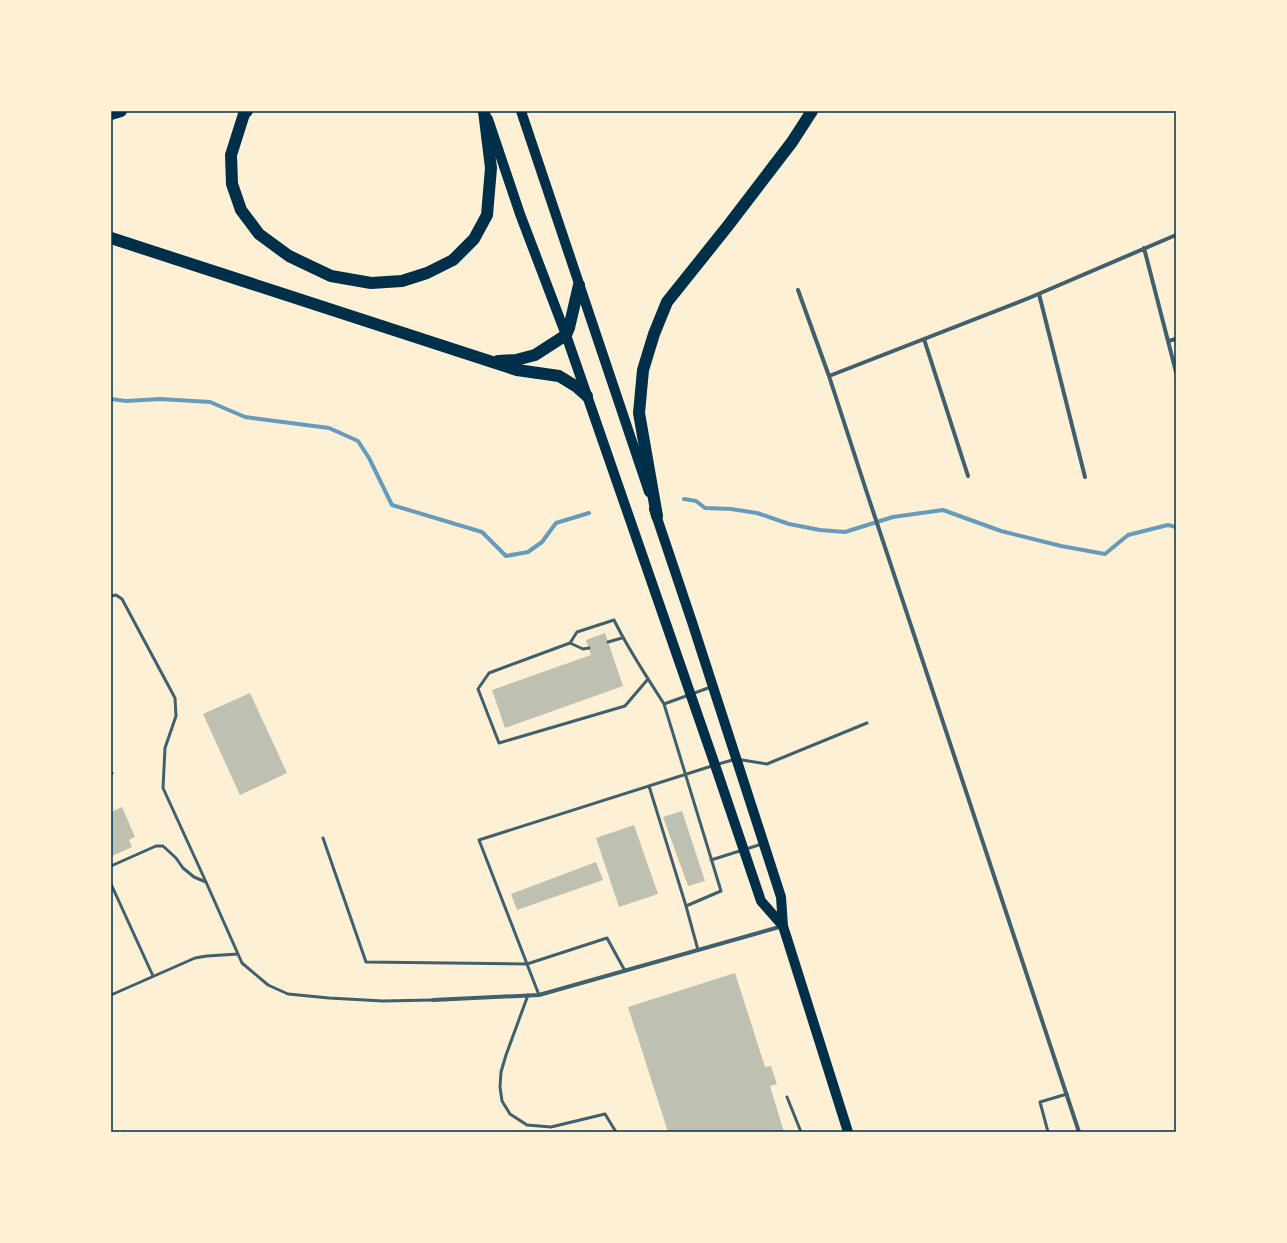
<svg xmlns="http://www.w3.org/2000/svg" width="1287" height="1243" viewBox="0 0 1287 1243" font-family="Jost,sans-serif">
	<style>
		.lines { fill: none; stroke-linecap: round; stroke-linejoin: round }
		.stream { stroke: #669bbc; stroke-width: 4 }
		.building { fill: #bec0b2 }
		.service { stroke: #3f606c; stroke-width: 3 }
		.minor { stroke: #3f606c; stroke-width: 4 }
		.primary { stroke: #003049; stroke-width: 10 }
		.motorway { stroke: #003049; stroke-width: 12 }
		.neatline { fill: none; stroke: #003049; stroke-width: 1.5 }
	</style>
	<rect width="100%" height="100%" fill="#fdf0d5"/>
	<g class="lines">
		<path class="stream" d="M111,399L126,401L160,399L210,402L245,417L329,428L358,441L369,458L392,505L482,532L506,556L528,552L542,542L556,523L589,513
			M684,499L696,501L705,508L731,509L757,513L789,524L820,530L845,532L893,517L943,510L1001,531L1061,546L1105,554L1128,535L1168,525L1176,527"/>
	</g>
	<path class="building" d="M605,633L623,686L505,728L492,690L591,655L586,640Z
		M250,693L287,773L240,795L203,714Z
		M122,807L135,837L129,840L132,847L112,856L111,853V812Z
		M682,811L705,881L688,886L663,817Z
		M634,825L658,894L619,907L596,838Z
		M596,862L603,880L517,910L511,894Z
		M735,973L765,1067L771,1066L777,1084L770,1086L784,1132H668L628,1007Z"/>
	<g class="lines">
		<path class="service" d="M111,596L116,595L122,599L175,698L176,716L165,748L163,788L206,882
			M608,642L622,638
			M570,643L583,649L589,648
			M648,679L625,706L499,743L478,689L489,673L570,643L577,632L614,620C628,649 647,677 664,704
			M111,774L112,773
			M649,786L686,906
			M323,838L366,962L527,964L607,938L625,971
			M711,860L762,844
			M111,866L156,846H163L176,858L183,868L194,877L206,882L242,963L268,985L288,994L329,998L383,1001L433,1000
			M111,884L153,976
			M698,950L686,906L721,891L664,704L711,687
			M111,995L195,958L207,956L238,954
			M528,995L506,1055L501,1072L500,1087L502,1101L510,1114L527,1125L551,1127L605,1114L616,1132
			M539,995L479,840L715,765L736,759L767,764L867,723
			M787,1097L801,1132
			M1048,1132L1040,1102L1067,1094"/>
		<path class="minor" d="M1144,248L1176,372
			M798,290L829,376L866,490L1079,1132
			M1039,294L1085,477
			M924,339L968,476
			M1168,341L1176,339
			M829,376L1029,298L1176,235
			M433,1000L539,995L783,926"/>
		<path class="primary" d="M521,111L649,492
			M488,119L520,214L566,335L715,765L761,901L783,926
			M654,509L692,622L781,897L783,926L848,1132"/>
		<path class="motorway" d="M247,111L244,114L231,155L232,184L241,210L259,234L289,256L331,276L371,283L402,281L427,273L453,260L474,239L487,215L491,168L484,111
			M111,114L121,111
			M111,238L517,370L559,376L577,387L587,396
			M498,361L516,360L535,355L566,335L569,328L579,285
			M657,516L639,413L643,370L654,334L667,302L727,227L792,142L812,111"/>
	</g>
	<rect width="1287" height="1243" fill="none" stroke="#fdf0d5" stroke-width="224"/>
	<rect x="112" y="112" width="1063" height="1019" class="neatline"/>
</svg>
